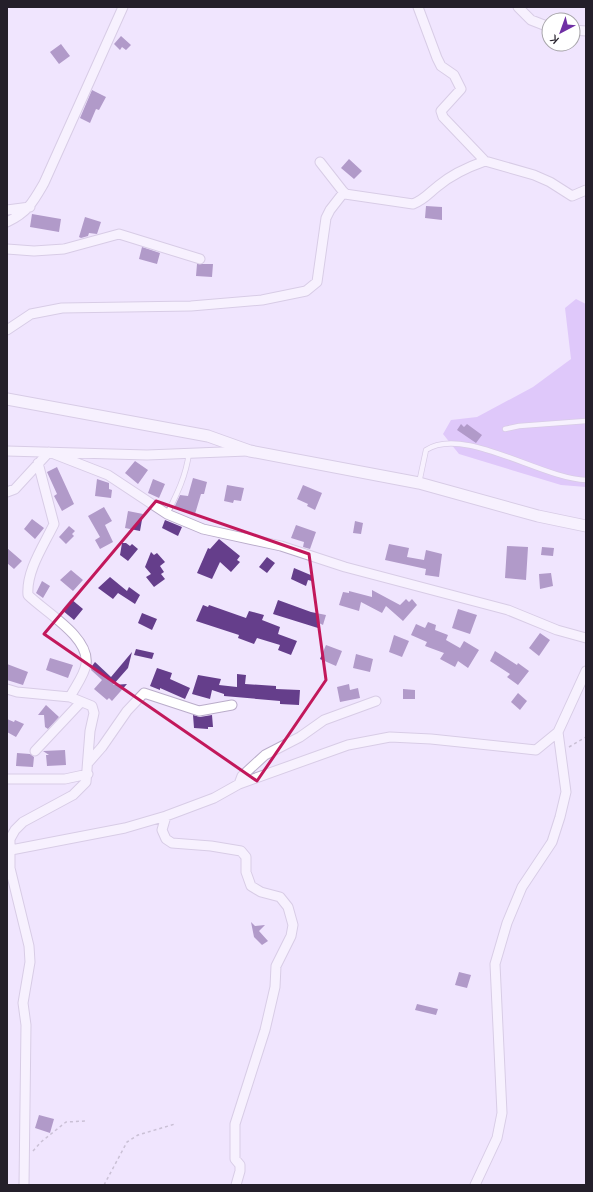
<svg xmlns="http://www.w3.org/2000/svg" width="593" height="1192" viewBox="0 0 593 1192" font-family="Manrope,sans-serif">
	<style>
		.green { fill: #cba4f6 }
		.building { fill: #653e8b }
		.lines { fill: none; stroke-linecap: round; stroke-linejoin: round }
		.service-casing { stroke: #baadca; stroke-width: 6 }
		.minor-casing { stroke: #baadca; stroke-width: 11 }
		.tertiary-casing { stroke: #baadca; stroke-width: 13 }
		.path { stroke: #9b93a6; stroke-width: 1.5; stroke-dasharray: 3 3; stroke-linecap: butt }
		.service { stroke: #fff; stroke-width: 4.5 }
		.minor { stroke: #fff; stroke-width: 9 }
		.tertiary { stroke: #fff; stroke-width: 11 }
		.marked { fill: none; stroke: #c2185b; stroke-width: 3; stroke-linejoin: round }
	</style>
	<rect width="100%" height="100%" fill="#f0e5fe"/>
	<path class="green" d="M576,299L586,304V487L561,485L459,454L443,434L451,420L477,417L533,387L571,359L565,308Z"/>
	<path class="building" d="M121,36L131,45L126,50L122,47L120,50L114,44Z
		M61,44L70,56L59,64L50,52Z
		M92,90L106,97L99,110L96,109L90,123L80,118Z
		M349,159L362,171L354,179L341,168Z
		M426,206L442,207V220L425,218Z
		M32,214L61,219L59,232L30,227Z
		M85,217L101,222L97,234L89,233L88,236L81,238L79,237Z
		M142,247L160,253L157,264L139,259Z
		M197,264H213L212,277L196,276Z
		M461,424L464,427L467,424L482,435L476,443L457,430Z
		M135,461L148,470L138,484L125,473Z
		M57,467L74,504L62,511L54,496L57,494L47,472Z
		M193,478L207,482L204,494H201L195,514L174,508L180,495L188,496Z
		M97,479L109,483V489L112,490L111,498L95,496Z
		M153,479L165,484L159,498L148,493Z
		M227,485L244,488L241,501L234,500L233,503L224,501Z
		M303,485L322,493L315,510L307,506L308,504L297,499Z
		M104,507L112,521L105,525L113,542L100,549L95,540L100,537L88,516Z
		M128,511L143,514L140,531L125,528Z
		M32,519L44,528L35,539L24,529Z
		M165,520L182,527L178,536L162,528Z
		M355,521L363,523L361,534L353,533Z
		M296,525L316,532L310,549L303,547L304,542L291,538Z
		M69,526L75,531L72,534L74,536L66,544L59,537Z
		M219,539L240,556L237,560L240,562L231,572L220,562L212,579L197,573L208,548L210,549Z
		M122,543H126L130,546L132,544L138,549L128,561L120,555Z
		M389,544L409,548L407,557L424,560L426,550L442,554L439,577L425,575L426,569L385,560Z
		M507,546L528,547L526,580L505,578Z
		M542,547L554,548L553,556L541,555Z
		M7,548L22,561L14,569L7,563Z
		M151,552L154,555L157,553L165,562L160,566L164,572L161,574L165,579L154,587L146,577L151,574L145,567Z
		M267,557L275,563L267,573L259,567Z
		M294,568L313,576L312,581L308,580L306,586L291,579Z
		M71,570L83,580L73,591L60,580Z
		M551,573L553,586L540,589L539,574Z
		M110,577L127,591L129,587L140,595L135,604L118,593L113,599L98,588Z
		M42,581L50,586L43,598L36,593Z
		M372,590L400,605L406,599L409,602L412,599L417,605L403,621L386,606L382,613L361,602L359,611L339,605L343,592L349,593V591L372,597Z
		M71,599L83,609L74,620L62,610Z
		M278,600L311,612L326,615L323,625L319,623L318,628L273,614Z
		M203,605L208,607L209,605L246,618L249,611L264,615L262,620L280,627L278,634L297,641L291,655L278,650L280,645L257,638L254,644L238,638L239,635L196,621Z
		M458,609L477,615L470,634L452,628Z
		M142,613L157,619L152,630L138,623Z
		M428,622L436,625L435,630L448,635L446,640L460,648L464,641L479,650L468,668L458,661L455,667L440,659L444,653L425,646L427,642L411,635L416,624L425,628Z
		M540,633L550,640L539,656L529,648Z
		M394,635L409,641L402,657L389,652Z
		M326,645L342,651L336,666L320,659Z
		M136,649L154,653L152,659L134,655Z
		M495,651L517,665L518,663L529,671L518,685L507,677L510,674L490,661Z
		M132,652L128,668L113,685L127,684L112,701L109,698L107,700L94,689L102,680L91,670L92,666L95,662L111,677Z
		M356,654L373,659L370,672L353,668Z
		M50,658L73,665L68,678L46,670Z
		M7,664L28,672L23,685L7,680Z
		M157,668L172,673L170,679L190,688L185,699L160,688V690L150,686Z
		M237,674L246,675L245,684L276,686V689L300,690L299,705L280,704V701L224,696V694L212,690L210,699L192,694L198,675L221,679L219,685L237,687Z
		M349,684L350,690L358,688L360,698L340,702L337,687Z
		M403,689L415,690V699H403Z
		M518,693L527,701L520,710L511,702Z
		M46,705L59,717L48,729L45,727L44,715H38Z
		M193,715L200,717L212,715L213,727H208V729L194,728Z
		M7,719L14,722L15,720L24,724L16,737L7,732Z
		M65,750L66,765L47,766L46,755H49L43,751Z
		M17,753L30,754L34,757L33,767L16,766Z
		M251,922L255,926L265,925L259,931L268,941L262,945L254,937Z
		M459,972L471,975L467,988L455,985Z
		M417,1004L438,1009L436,1015L415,1010Z
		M39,1115L54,1119L50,1133L35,1128Z"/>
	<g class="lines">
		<defs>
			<path id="service" d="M505,429L519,426L586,421
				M419,483L426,450C463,425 542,479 586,480
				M167,514C177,494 186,476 189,453"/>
			<path id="minor" d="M418,7L437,58L441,66L454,75L461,89L441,111L443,117L485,161L534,175L550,182L572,196L586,190
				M518,7L531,20L549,27
				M573,30L586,31
				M320,162L345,194L413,204C424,200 429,193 438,186C451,175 468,167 485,161
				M7,210L30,207
				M7,222C28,212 33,202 44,183L123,7
				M7,249L34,251L64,249L119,234L200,259
				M7,330L31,314L62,308L191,306L262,300L306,291L317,282L326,218L330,210L344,192
				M7,451L147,455L247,451
				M38,463L54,524C44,545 26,571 28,595C45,612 90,637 86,664C85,674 75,687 70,697
				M7,492L15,489L49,452L108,475L167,514L203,529L281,546L345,567L508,610L557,630L586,638
				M7,689L17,692L70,697L92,706L94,713L90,731L86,782L73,795L23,822L15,830L10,839V868L29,946L30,962L23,1003L26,1025L24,1185
				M35,751L81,702
				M88,763L102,747L127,711L144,693L199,711L232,705
				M7,779H65L88,774
				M239,784L242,776L265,755L300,737L324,720L376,701
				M166,816L162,830L166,839L172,843L211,846L241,851L246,857V872L251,886L261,892L280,897L288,907L293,925L291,936L276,966L275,987L265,1030L235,1124V1159L240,1165V1171L236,1185
				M11,850L125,828L166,816L214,798L239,784L348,745L390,737L431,739L536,750L558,732L586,671
				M475,1185L497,1138L502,1113L495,964L507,923L522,887L552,842L560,817L566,792L558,732"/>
			<path id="tertiary" d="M7,399L208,436L250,451L419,483L538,516L586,526"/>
		</defs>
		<use href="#service" class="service-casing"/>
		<use href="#minor" class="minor-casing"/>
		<use href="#tertiary" class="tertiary-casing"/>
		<path class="path" d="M569,747L586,737
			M33,1151L41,1142L66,1122L85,1121
			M104,1185L127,1142L138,1135L175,1124"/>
		<use href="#service" class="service"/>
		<use href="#minor" class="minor"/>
		<use href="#tertiary" class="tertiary"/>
	</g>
	<path d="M0 0H593V1192H0ZM156,501L309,554L326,680L257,781L44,634Z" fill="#f0e5fe" fill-opacity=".55" fill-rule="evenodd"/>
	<path class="marked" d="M156,501L309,554L326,680L257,781L44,634Z"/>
	<rect width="593" height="1192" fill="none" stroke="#241f2a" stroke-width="16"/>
	<g transform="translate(561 32) rotate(221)"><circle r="19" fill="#ffffff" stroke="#a7a5aa"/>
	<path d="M0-3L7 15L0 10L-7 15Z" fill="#6f2fa4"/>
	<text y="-6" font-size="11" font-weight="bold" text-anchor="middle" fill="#241f2a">K</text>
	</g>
</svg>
